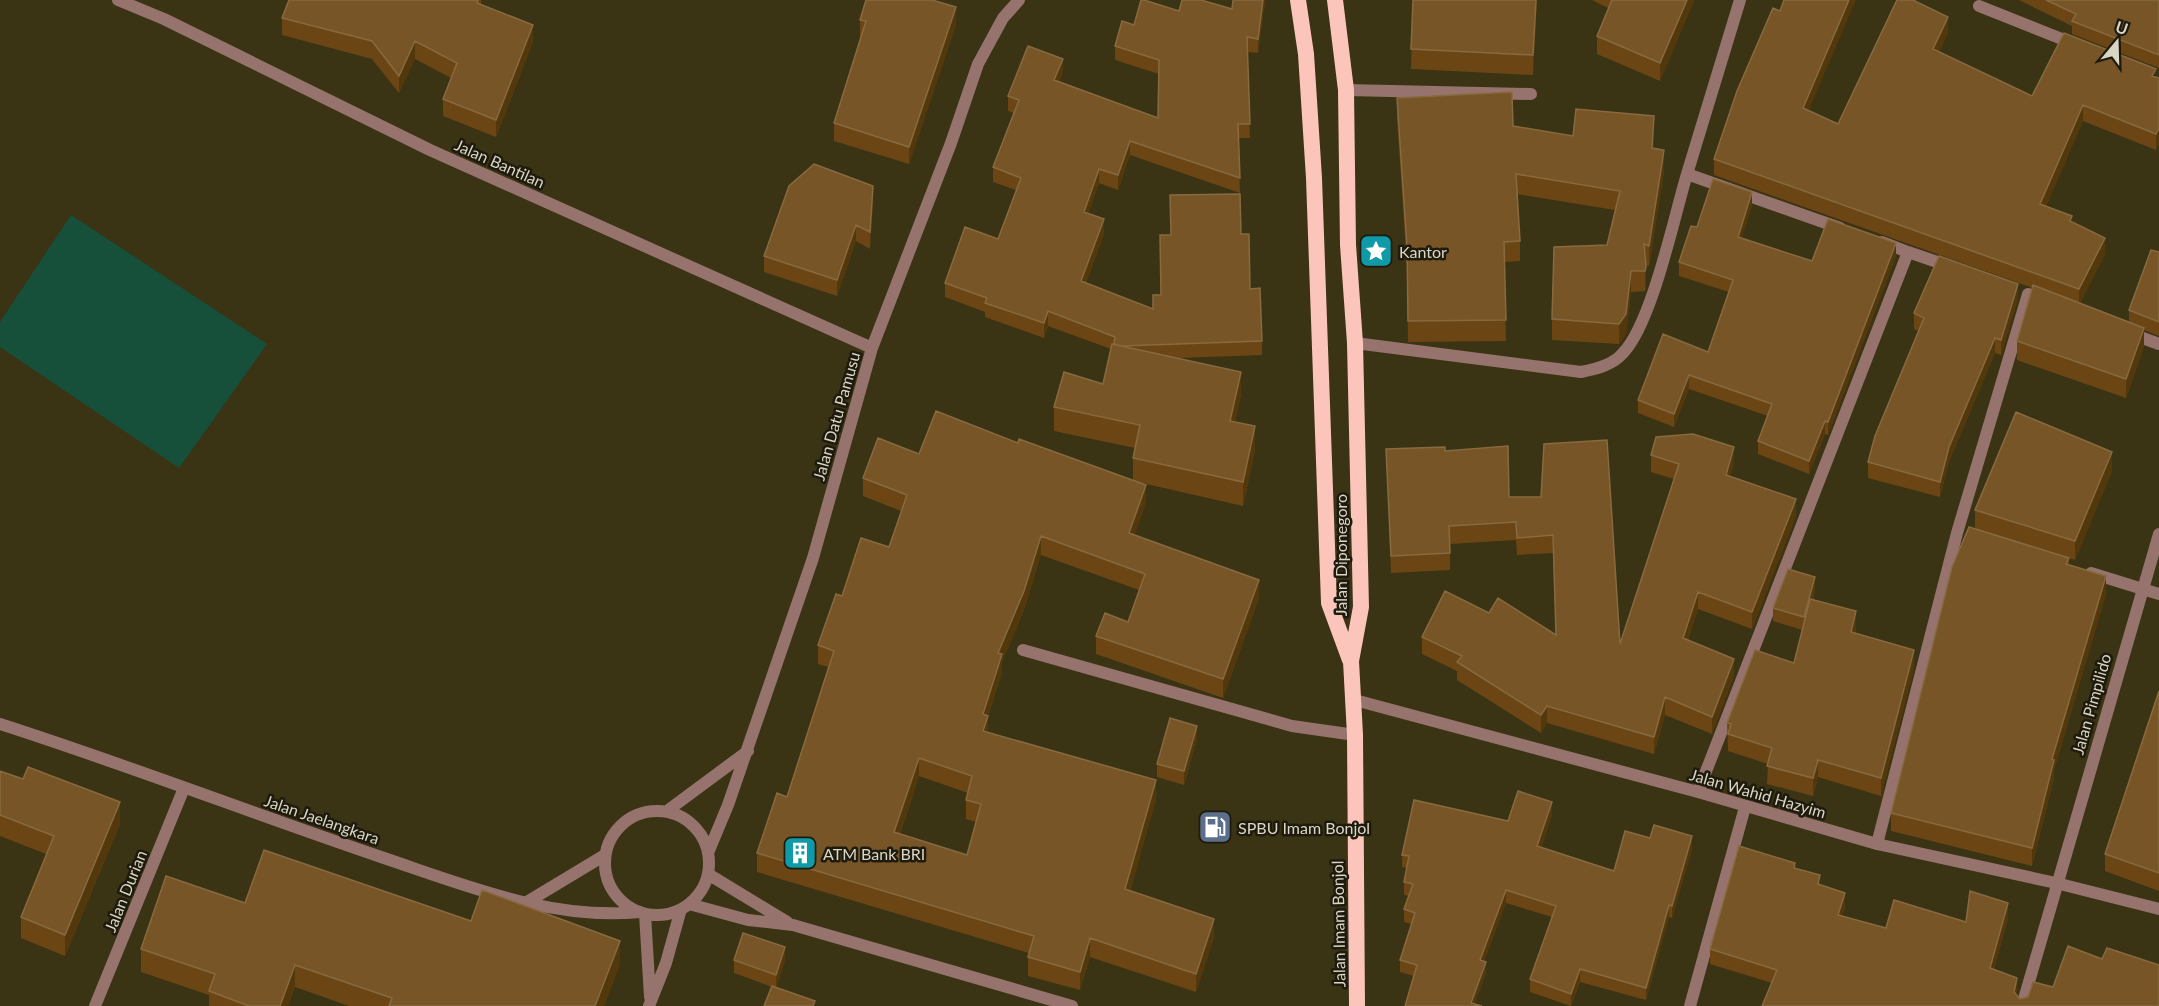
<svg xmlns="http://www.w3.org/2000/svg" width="2159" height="1006" viewBox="0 0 2159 1006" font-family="Lato,sans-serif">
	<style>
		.green { fill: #17503a }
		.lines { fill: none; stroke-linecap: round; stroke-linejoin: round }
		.minor { stroke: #97736d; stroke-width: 12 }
		.tertiary { stroke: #97736d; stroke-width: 12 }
		.trunk { stroke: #fcc5bc; stroke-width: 16 }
		.wall { fill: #6b4614; fill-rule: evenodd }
		.shaded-wall { fill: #53380c }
		.building { fill: #775527; stroke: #876a40; stroke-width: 1.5; fill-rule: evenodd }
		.labels { text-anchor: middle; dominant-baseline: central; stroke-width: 5; stroke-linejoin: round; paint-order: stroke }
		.street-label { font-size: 16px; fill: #dad6c4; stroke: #1e1b0e }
		.poi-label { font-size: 16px; fill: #dad6c4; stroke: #1e1b0e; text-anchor: start }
	</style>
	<rect width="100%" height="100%" fill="#3a3314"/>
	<path class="green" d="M71,215L267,344L179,468L0,347V322Z"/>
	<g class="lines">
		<path class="minor" d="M118,0L164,19L430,150L872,348
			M1979,6L2077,45
			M1346,90L1531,94
			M1687,174L1740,0
			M1908,252L1952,267
			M2129,333L2159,344
			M1355,343L1581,372C1596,369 1613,365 1623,353C1652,323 1674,217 1687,174L1840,228
			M2091,573L2159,594
			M1023,650L1292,726L1355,735
			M0,724C128,765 254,814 381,857C465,885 551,921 640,912
			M1698,792L1908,252L1882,242
			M667,811L748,751
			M605 863a52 52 0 1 1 104 0a52 52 0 1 1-104 0Z
			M1877,844L1957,533L2028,294L2046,301
			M708,853L728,805L813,558L872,348L951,143L978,64L1003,18L1019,0
			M708,874L787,922
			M527,902L605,855
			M689,904L748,920L793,925L1072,1006
			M645,914L650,997
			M95,1006L184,788
			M649,1006L666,963L681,909
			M1690,1006L1745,807
			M2022,1006L2159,534"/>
		<path class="tertiary" d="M1351,699L1698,792L1877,844L2056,883L2159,909"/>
		<path class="trunk" d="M1298,0L1306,54L1314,178L1329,603L1350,660
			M1335,0L1346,90L1348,245L1355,343L1361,607L1351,661L1355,735L1357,1006"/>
	</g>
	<path class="wall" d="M481,0V5L533,42L496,137L443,116V99L451,78L415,59L399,93L372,59L282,35V18Z
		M1265,0L1258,53L1247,52L1250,138H1238L1240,193L1130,155L1118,190L1099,183L1088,214L1104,234L1086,283L1153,309L1161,295L1241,234L1250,289L1262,341V355L1178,358L1241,395L1235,422L1255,450L1243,506L1142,483L1146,503L1134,535L1259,598L1223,698L1096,654V636L1128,622L1139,590L1041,555L1024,610L1002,662V673L988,716V733L1156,799L1130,891L1214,937L1196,992L1090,957L1080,990L1028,976V957L1029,953L757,872V853L787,797L828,667L818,664V645L842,596L889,547L901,511L863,496V478L919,454L1018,443L1133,480V458L1135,448L1054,431V407L1103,384L1111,349L1048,326L1044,338L985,317V312L945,297V283L998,239L1016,190L993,182V167L1014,113L1008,111V96L1063,73L1059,81L1158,118L1159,74L1115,60V46L1134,25L1179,11L1232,9ZM919,776L968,793L966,800V819L976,822L967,855L900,834Z
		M1413,0H1537L1533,75L1411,69Z
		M1592,0H1694L1660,81L1597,54V36L1608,8Z
		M2019,0H2159V68L2072,34V26Z
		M1780,11L1809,111L1838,124L1948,33L1939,52L2032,96L2156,77L2159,78L2156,150L2083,121L2046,206L2072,222L2105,254L2080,303L2129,322V310L2159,252V336L2144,330V347L2126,398L2017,360V341L2033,288L1714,175V159Z
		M860,20L956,25L909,164L834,141V123L861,38L860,37Z
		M1397,98L1513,126L1573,136L1654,137L1653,149L1664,171L1649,266L1646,265V287L1645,291L1631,292L1626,334L1619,344L1552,340V319L1607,245L1615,210L1517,194L1520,241V261L1504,262L1506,341L1408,342L1407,267L1397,118Z
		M873,203L870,249L856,241L837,296L764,272V256Z
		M1752,206L1741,238L1812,261L1896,256L1828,435L1825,434L1809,474L1758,454V441L1768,416L1689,389L1674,427L1638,413V400L1708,352L1729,292L1679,276V262L1697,227Z
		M2018,299L2001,355L1995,353L1949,462L1940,497L1868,478V462L1919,331L1914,329V313Z
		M1386,449L1445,451L1509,497H1541L1620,644L1674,479L1651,472V455L1734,464L1730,476L1796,516L1752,629L1698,609L1688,640L1734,676L1712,734L1665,715L1654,754L1547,723L1541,733L1457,680V671L1422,654V637L1489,613L1556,635L1553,553L1517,555L1516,540L1450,544V570L1391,573Z
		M2112,471L2075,560L2069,558V565L2106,594L2054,770V778L2032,866L1891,831V813L1975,529V510Z
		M1815,591L1813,600L1856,629L1855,633L1914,668L1881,796L1818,777L1813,796L1767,784L1768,764L1728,751L1727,723L1794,663L1802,630L1773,621V608Z
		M2159,691V891L2105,871V854Z
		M1197,739L1184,785L1157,777V764Z
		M0,771L120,824L65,956L21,938V917L46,854L0,836Z
		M1552,815L1541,848L1614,871L1692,849L1672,918L1669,917L1646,1000L1580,982L1571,1006L1530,992V979L1552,917L1506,903L1484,961L1486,974L1405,1006L1414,976L1400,972V960L1411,924L1404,922V909L1409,896L1404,895V882L1407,868L1402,867V855L1508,821Z
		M1795,868L1820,885L1845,908L1842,916L1886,928L2008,918L1994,969L2017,993V995L2020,999L2053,987L2102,959L2159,1006H1762L1772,983L1710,964V949Z
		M245,903L471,921L620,964L604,1006H349L295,987L288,1006H209V995L141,972V949Z
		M734,960H785L776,988L815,1006L772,987L734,973Z"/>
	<path class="shaded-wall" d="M1263,0H1265V3L1258,53V39Z
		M1536,0H1537L1533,75V55Z
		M1687,0H1694V2L1660,81V63Z
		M1849,0H1856L1803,124V108Z
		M956,7V25L909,164V147Z
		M1948,17V33L1933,65V49Z
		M533,25V42L496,137V120Z
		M415,41V59L399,93V76Z
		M1063,59V73L1054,94V80Z
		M2083,105V121L2040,220V204Z
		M1654,116V137L1652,169V148Z
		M2159,128V144L2156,150V134Z
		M1130,141V155L1118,190V175Z
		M1664,150V171L1649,266V246Z
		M1099,169V183L1084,226V212Z
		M873,186V203L870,249V232Z
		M1752,192V206L1738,250V237Z
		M1104,219V234L1081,296V281Z
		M856,225V241L837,296V280Z
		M2105,238V254L2079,305V289Z
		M1896,243V256L1828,435V422Z
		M1646,267V287L1645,291V271Z
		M1631,271V292L1626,334L1619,344V324Z
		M2018,284V299L2001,355V340Z
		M1048,311V326L1044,338V323Z
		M2144,328V347L2126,398V379Z
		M1995,338V353L1949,462L1940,497V482L1949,447Z
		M1241,372V395L1230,445V421Z
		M1689,375V389L1674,427V414Z
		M1825,421V434L1809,474V461Z
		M1255,426V450L1243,506V482Z
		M1734,447V464L1726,492V475Z
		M2112,452V471L2075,560V541Z
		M1146,485V503L1129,551V533Z
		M1796,499V516L1752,629V612Z
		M1041,536V555L1024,610L1002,662V673L986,721L988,716V735L983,750V714L998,653Z
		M2106,576V594L2054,770V778L2032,866V848L2052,759Z
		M1815,577V591L1804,630V617Z
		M1259,580V598L1223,698V679Z
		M1698,592V609L1683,655V638Z
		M1856,611V629L1851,650V632Z
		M1914,650V668L1881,796V778Z
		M1734,659V676L1712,734V717Z
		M1665,697V715L1654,754V737Z
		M1547,706V723L1541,733V715Z
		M1197,726V739L1184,785V771Z
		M919,758V776L894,850V832Z
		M1818,760V777L1813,796V778Z
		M1156,780V799L1125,908V889Z
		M120,802V824L65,956V935Z
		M1552,802V815L1537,859V846Z
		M1692,836V849L1672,918V906Z
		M1506,890V903L1480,972V960Z
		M1845,893V908L1838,930V915Z
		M2008,903V918L1990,983V968Z
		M1669,905V917L1646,1000V988Z
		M1214,919V937L1196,992V974Z
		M1090,938V957L1080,990V972Z
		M620,941V964L604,1006H595Z
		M785,947V960L776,988V975Z
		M1486,962V974L1474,1006L1471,1003Z
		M295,965V987L288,1006H280Z
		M1580,969V982L1571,1006V994Z
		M2017,978V993L2014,1006V992Z"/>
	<path class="building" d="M289,0H478L477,3L533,25L496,120L443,99L457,63L415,41L399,76L372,41L282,18Z
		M866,0H932L956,7L909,147L834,123L866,21L860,20Z
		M1141,0H1144L1179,11L1182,0H1201L1232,9L1233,0H1263L1258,39L1247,37L1250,124H1238L1240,178L1130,141L1118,175L1099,169L1084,212L1104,219L1081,281L1153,309V295H1161L1160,235H1171L1170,195L1240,194L1241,234H1249L1250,289L1260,288L1262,341L1121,346L1114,344L1115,337L1048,311L1044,323L985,303L987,298L945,283L965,227L998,239L1021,178L993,167L1019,100L1008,96L1028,46L1063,59L1054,80L1158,118L1159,60L1115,46L1122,21L1134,25Z
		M1413,0H1536L1533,55L1411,49Z
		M1612,0H1687L1660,63L1597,36Z
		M1784,0H1849L1803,108L1838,124L1897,0H1913L1948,17L1933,49L2032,96L2064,33L2156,69L2152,76L2159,78V128L2156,134L2083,105L2040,204L2072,216L2070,221L2105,238L2079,289L1714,159L1737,91L1773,8L1780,11Z
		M2046,0H2159V55L2072,21L2076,14Z
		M1512,92L1513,126L1573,136L1576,109L1654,116L1652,148L1664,150L1649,246L1644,244L1646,267L1645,271H1631L1626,314L1619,324L1552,319L1554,247L1607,245L1620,191L1516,174L1520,241L1504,242L1506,320L1408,321L1407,246L1397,98Z
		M814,164L873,186L870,232L856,225L837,280L764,256L789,186Z
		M1713,179L1752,192L1738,237L1812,261L1828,219L1896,243L1828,422L1825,421L1809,461L1758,441L1772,404L1689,375L1674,414L1638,400L1663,334L1708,352L1733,280L1679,262L1691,226L1697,227Z
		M2151,250L2159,252V322L2129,310Z
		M1939,256L2018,284L2001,340L1995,338L1949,447L1940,482L1868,462L1875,436L1924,318L1914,313Z
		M2033,285L2144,328L2126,379L2017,341Z
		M1112,344L1241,372L1230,421L1255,426L1243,482L1133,458L1140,425L1054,407L1064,372L1103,384Z
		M936,411L1018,443L1019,439L1146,485L1129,533L1259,580L1223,679L1096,636L1105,613L1128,622L1145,574L1041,536L1024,591L998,653L1002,654L983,714L988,716L983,731L1156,780L1125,889L1214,919L1196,974L1090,938L1080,972L1028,957L1034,936L757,853L777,793L787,797L834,651L818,645L836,594L842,596L861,538L889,547L907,495L863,478L878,438L919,454ZM919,758L972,776L966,800L981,804L967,855L894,832Z
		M2016,412L2112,452L2075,541L1975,510Z
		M1693,434L1734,447L1726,475L1796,499L1752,612L1698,592L1683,638L1734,659L1712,717L1665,697L1654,737L1547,706L1541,715L1457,662L1462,656L1422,637L1445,591L1489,613L1498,598L1556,635L1553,535L1517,538L1516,522L1449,526L1450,553L1391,556L1386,449L1445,447V451L1508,446L1509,497H1541L1544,444L1607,440L1620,644L1679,464L1651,455L1656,437Z
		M1969,527L2069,558L2066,564L2106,576L2052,759L2054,760L2032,848L1891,813L1952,567Z
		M1788,569L1815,577L1804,617L1773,608Z
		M1810,599L1856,611L1851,632L1914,650L1881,778L1818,760L1813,778L1767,766L1772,748L1728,734L1731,724L1727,723L1755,650L1794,663Z
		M2159,691V873L2105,854Z
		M1170,718L1197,726L1184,771L1157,764Z
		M28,767L120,802L65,935L21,917L54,836L0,815V771L23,779Z
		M1518,791L1552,802L1537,846L1614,871L1625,831L1650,838L1654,825L1692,836L1672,906L1669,905L1646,988L1580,969L1571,994L1530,979L1556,906L1506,890L1480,960L1486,962L1471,1003L1482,1006H1405L1417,965L1400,960L1415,913L1404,909L1413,884L1404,882L1409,856L1402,855L1414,800L1508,821Z
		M1739,846L1795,863L1794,868L1820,875L1818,884L1845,893L1838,915L1886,928L1894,900L1966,922L1970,891L2008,903L1990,968L2017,978L2014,992L2020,999L2028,997L2033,982L2053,987L2068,946L2102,959L2107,948L2159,965V1006H1762L1777,970L1710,949Z
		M264,850L471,921L482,890L620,941L595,1006H389L392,998L295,965L280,1006H249L209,991L215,974L141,949L166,876L245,903Z
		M743,933L785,947L776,975L734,960Z
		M772,986L815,1001L813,1006H764Z"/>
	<defs>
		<symbol id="sight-square" viewBox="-11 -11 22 22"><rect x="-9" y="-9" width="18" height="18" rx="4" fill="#0f9aa8" stroke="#1e1b0e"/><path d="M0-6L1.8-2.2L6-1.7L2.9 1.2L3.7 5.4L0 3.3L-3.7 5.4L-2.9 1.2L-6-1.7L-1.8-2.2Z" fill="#fff"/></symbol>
		<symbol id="fuel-square" viewBox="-11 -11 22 22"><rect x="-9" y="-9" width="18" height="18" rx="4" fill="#5c6f8a" stroke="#1e1b0e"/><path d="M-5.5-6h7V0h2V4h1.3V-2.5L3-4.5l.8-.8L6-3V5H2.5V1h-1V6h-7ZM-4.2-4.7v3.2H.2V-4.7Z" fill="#fff"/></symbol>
		<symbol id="building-square" viewBox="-11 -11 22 22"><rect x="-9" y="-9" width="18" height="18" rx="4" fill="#0f9aa8" stroke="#1e1b0e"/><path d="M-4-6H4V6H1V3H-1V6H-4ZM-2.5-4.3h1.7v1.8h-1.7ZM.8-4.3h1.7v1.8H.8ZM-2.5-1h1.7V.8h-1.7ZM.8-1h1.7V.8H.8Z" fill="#fff"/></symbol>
	</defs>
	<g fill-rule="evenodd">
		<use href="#sight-square" x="1357" y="232" width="38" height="38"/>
		<use href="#fuel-square" x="1196" y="808" width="38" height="38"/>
		<use href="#building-square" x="781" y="834" width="38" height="38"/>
	</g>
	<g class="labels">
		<g class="street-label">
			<text transform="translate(500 163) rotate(24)">Jalan Bantilan</text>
			<text transform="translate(836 416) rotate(-74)">Jalan Datu Pamusu</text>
			<text transform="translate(1340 555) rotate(-90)">Jalan Diponegoro</text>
			<text transform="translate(2091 704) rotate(-74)">Jalan Pimpilido</text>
			<text transform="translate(1758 793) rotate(16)">Jalan Wahid Hazyim</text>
			<text transform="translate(322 819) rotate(19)">Jalan Jaelangkara</text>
			<text transform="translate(125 891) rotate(-68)">Jalan Durian</text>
			<text transform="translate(1338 924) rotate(-91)">Jalan Imam Bonjol</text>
		</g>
		<g class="poi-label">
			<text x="1399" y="251">Kantor</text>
			<text x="1238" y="827">SPBU Imam Bonjol</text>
			<text x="823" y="853">ATM Bank BRI</text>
		</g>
	</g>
	<g transform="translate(2117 42) rotate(19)" stroke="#1e1b0e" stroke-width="4.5" paint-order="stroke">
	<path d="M0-4.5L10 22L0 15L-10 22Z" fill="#dad6c4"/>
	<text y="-9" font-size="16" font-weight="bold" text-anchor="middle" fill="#dad6c4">U</text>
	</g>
</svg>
